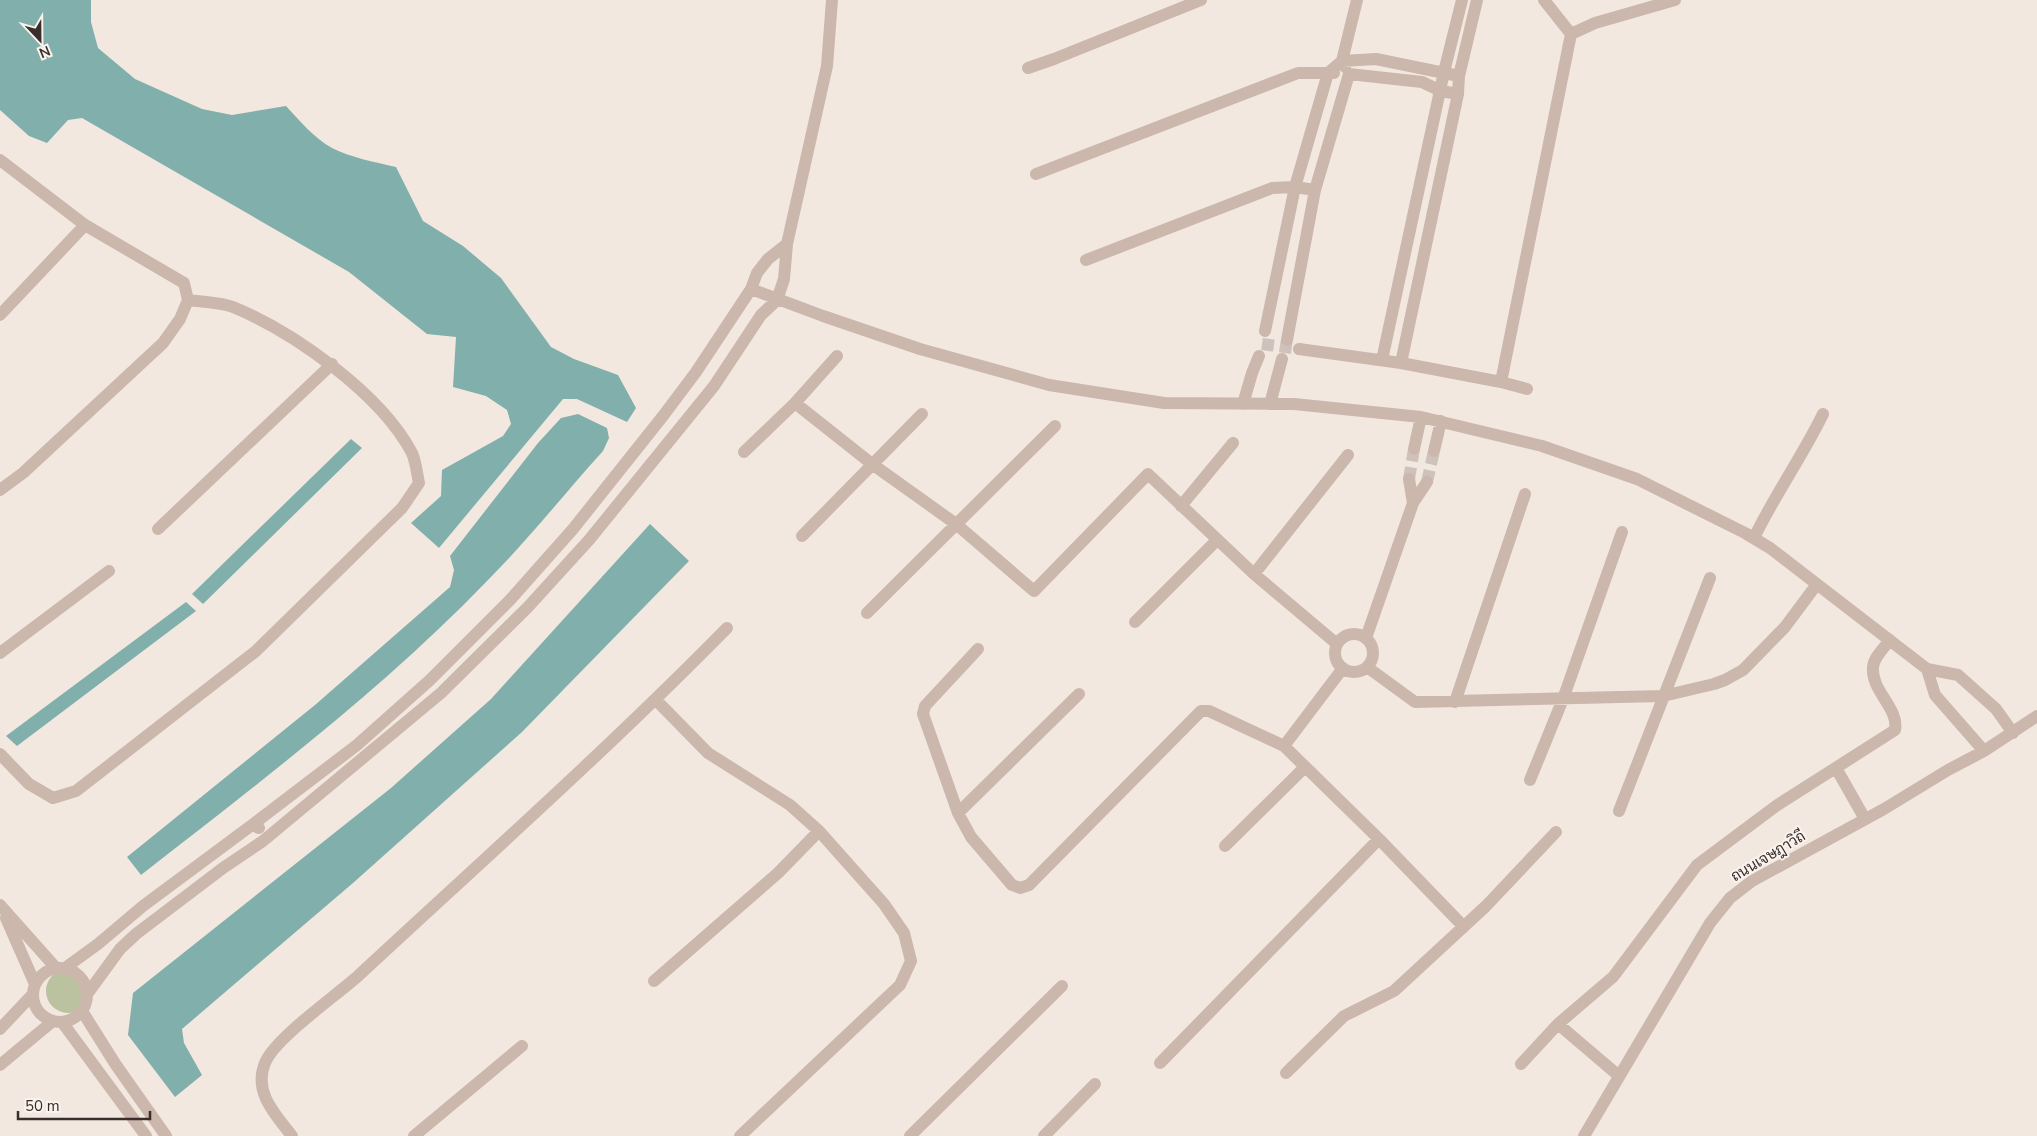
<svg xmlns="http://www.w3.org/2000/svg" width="2037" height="1136" viewBox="0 0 2037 1136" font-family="'Nunito Sans',Sarabun,sans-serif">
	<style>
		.green { fill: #bac2a0 }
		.water { fill: #80afac }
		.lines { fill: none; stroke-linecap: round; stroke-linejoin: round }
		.minor-tunnel { stroke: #cec3bc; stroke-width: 12; stroke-dasharray: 12 6; stroke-linecap: butt }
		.minor { stroke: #cbb7ac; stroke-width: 12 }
		.labels { text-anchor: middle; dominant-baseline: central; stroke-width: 4; stroke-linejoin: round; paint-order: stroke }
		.street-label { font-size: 15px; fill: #392e2b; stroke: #faf3ed }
	</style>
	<rect width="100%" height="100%" fill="#f3e8e0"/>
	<path class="green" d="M46 991a22 22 0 1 1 44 0a22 22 0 1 1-44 0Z"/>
	<path class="water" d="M0,0H91V22L98,48L135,79L202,109L232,115L286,106C300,121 314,138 332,148C352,158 375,162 396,167L423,221L463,246L501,278L551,347L574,359L618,375L636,408L627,422L577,399H563L439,548L411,523L441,496L442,470L503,436L511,424L507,410L486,396L453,387L456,337L427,334L349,272L82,118L68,120L47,143L29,136L0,110Z
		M578,414L607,428L609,438L603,451C564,494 528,540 487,581C382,690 260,782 141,875L127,857L315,705L450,587L454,570L450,556L538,443L561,418Z
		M351,439L362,448L203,604L192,594Z
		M650,524L689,561L522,732L353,883L182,1029L184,1043L202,1075L175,1097L128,1035L133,993L391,788L491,699Z
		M186,602L196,611L17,746L6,736Z"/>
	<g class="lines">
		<path class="minor-tunnel" d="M1262,344L1299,349
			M1409,479L1414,449
			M1427,482L1434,451"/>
		<path class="minor" d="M1571,34L1595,23L1675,0
			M1345,67L1342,61L1357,0
			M1028,68L1054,59L1201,0
			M0,160L85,225L184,283L188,300L180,319L163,343L23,473L0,490
			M1036,174L1298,73H1334
			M1086,260L1272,188L1295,187L1315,190
			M751,289L823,316L920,349L1049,385L1164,403L1294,404L1421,417L1542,446L1637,479L1745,533L1770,548L1927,669L1958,675L1996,709L2013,733
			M0,315L85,225
			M1265,331L1295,187L1328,73L1342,61L1376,59L1459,76
			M1287,340L1315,190L1349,74L1422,82L1441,91L1458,94
			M1299,349L1401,363L1501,382L1571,34L1544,0
			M1382,360L1444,72L1462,0
			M1401,363L1458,94L1459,76L1477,0
			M1501,382L1527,389
			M795,403L872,464L956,524L1034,591L1148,474L1254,574L1337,644
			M1243,404L1252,373L1259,356
			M1270,404L1282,359
			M1414,449L1421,417
			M1434,451L1441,421
			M744,452L795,403L837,356
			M1409,479L1413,503
			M1181,506L1233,443
			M158,529L332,364
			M802,536L922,414
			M1754,538C1774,496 1802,457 1823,414
			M1254,574L1348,455
			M867,613L1055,426
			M1135,622L1217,540
			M1335 653a19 19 0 1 1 38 0a19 19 0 1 1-38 0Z
			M1366,638L1413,503L1427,482
			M978,649L925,706L923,714L958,813L971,837L1012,885L1020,888L1029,885L1201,711H1209L1284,746L1343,668
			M0,653L109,571
			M1367,667L1415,702L1663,696L1714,684L1725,680L1743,670L1785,627L1817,584
			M1927,669L1935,695L1984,751
			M656,700L708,753L790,805L819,831L884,904L904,933L911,961L900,985L740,1136
			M1455,702L1525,494
			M1284,746L1379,839L1464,927
			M0,754L29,784L53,798L76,791L256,651L402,508L419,483C417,474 416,462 412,453C381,394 294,332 233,307C220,302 202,302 188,300
			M1836,768L1865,819
			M1530,780L1563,699L1622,532
			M1619,811L1710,578
			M958,813L1079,694
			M252,825L357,745L430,680L510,600L573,529L663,416L696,372L751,289L757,273L768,259L787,244
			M1225,846L1305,767
			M0,905L56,968
			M6,918L35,984
			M33 995a27 27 0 1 1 54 0a27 27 0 1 1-54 0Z
			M65,968L98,944L143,906L252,825L259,828
			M654,981L778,873L819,831
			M88,993L120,949L136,934L223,868L263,841L441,693L528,607L589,540L714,386L761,315L777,300L784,279L787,244L827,66L832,0
			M82,1011L116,1065L166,1136
			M62,1022L146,1136
			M1558,1024L1613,977L1697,865L1776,806L1895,730C1899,707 1871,692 1873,667C1874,657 1884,648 1890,640
			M0,1029L32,995
			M1160,1063L1379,839
			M1521,1064L1558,1024L1619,1076
			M0,1065L53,1021
			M1286,1073L1344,1016L1394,991L1486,906L1556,832
			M292,1136C275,1114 253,1092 265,1063C274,1039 337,995 358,976C482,861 609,748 727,628
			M414,1136L522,1046
			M910,1136L1062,986
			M1044,1136L1095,1084
			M1584,1136L1710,923L1730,898L1752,881L1884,809L1948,770L1984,751L2037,716"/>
	</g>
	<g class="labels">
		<g class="street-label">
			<text transform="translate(1768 856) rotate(-31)">ถนนเจษฎาวิถี</text>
		</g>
	</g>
	<g transform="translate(40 40) rotate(158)" stroke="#faf3ed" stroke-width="4" paint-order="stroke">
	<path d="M0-4L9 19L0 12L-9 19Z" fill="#392e2b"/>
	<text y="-8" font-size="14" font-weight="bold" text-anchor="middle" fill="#392e2b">N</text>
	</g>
	<path d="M18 1111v8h132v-8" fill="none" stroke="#392e2b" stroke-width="2.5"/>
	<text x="25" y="1111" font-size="15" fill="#392e2b" stroke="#faf3ed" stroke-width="4" paint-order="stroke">50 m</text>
</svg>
